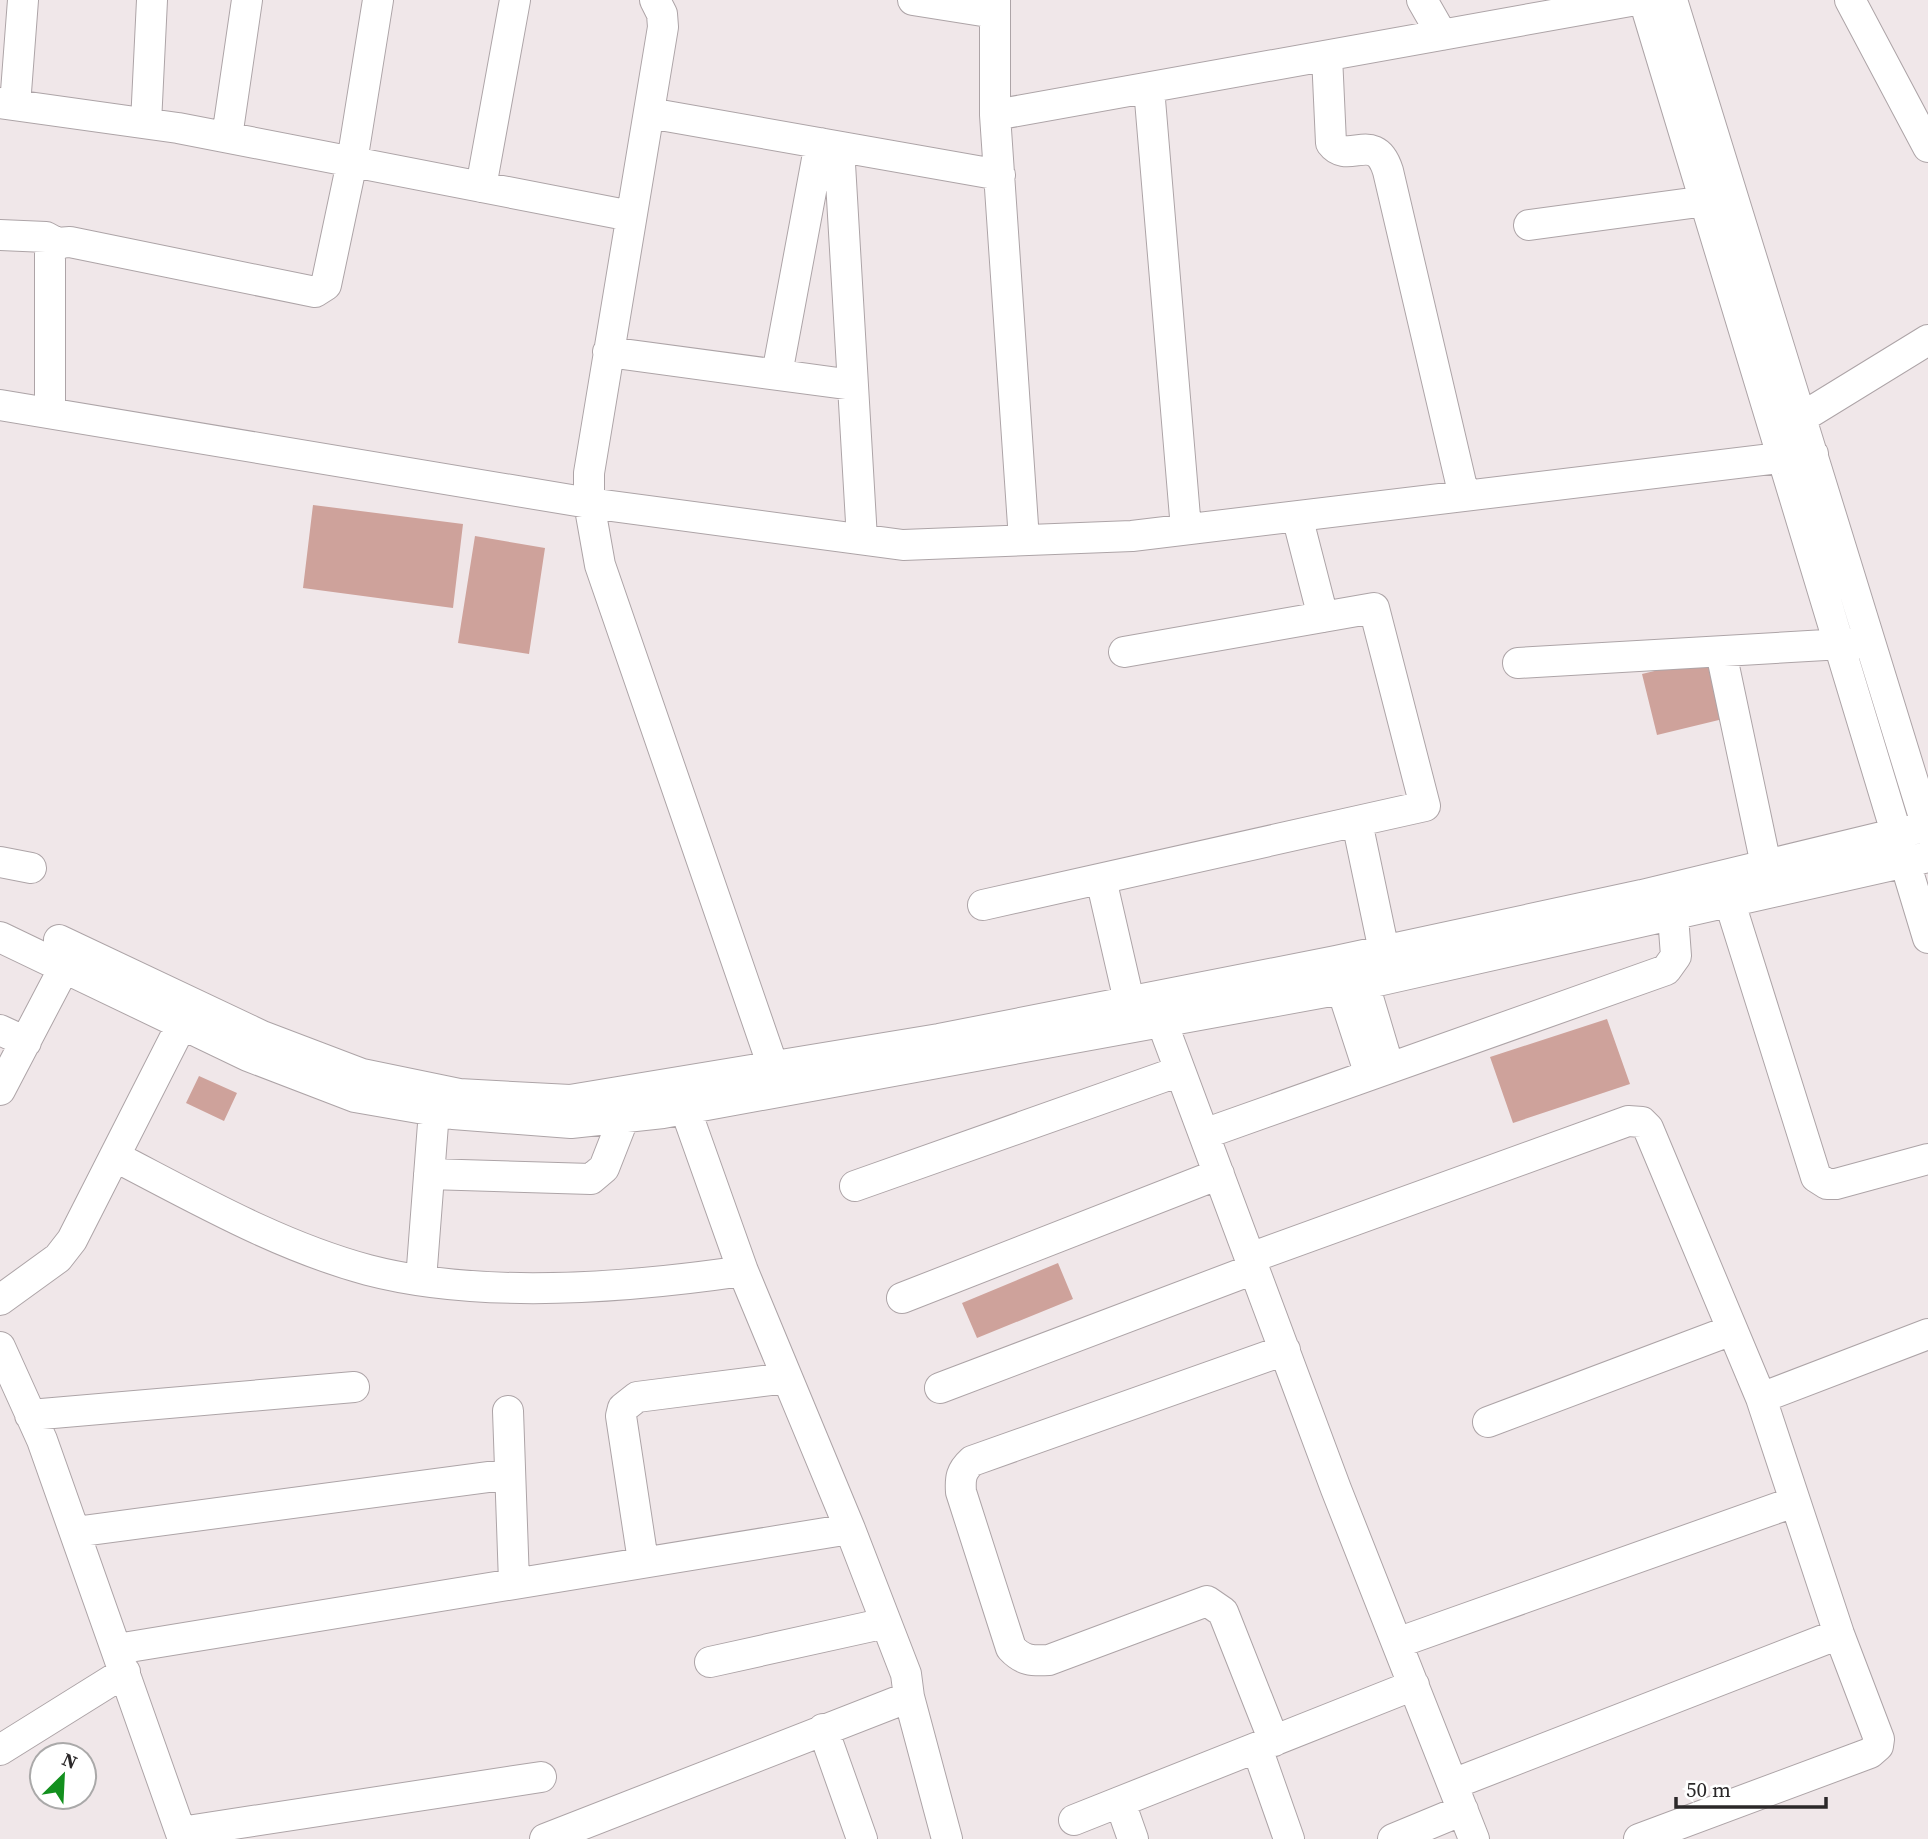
<svg xmlns="http://www.w3.org/2000/svg" width="1928" height="1839" viewBox="0 0 1928 1839" font-family="'Source Serif 4',serif">
	<style>
		.building { fill: #cea29b }
		.lines { fill: none; stroke-linecap: round; stroke-linejoin: round }
		.minor-casing { stroke: #ada4a7; stroke-width: 32 }
		.minor { stroke: #fff; stroke-width: 30 }
	</style>
	<rect width="100%" height="100%" fill="#f0e7e9"/>
	<path class="building" d="M313,505L463,524L453,608L303,588Z
		M475,536L545,548L529,654L458,643Z
		M1708,658L1723,719L1657,735L1642,674Z
		M1607,1019L1630,1084L1513,1123L1490,1057Z
		M199,1076L237,1093L224,1121L186,1103Z
		M1058,1263L1073,1299L977,1338L962,1303Z"/>
	<g class="lines">
		<defs>
			<path id="minor" d="M655,0L662,14L663,27L589,473V503L600,565L779,1084
				M913,0L995,13
				M995,0V115L1024,540
				M1422,0L1442,35
				M1644,0L1928,938
				M1672,0L1928,830
				M1850,0L1928,147
				M1327,56L1331,143C1348,166 1375,129 1388,171L1464,496
				M1149,88L1186,529
				M0,103L178,128L631,216
				M15,105L23,0
				M649,113L1000,175
				M995,115L1636,0
				M146,123L152,0
				M227,137L247,0
				M839,147L862,539
				M481,187L515,0
				M1529,225L1706,201
				M0,235L46,237L57,243
				M608,352L853,385
				M777,374L820,143
				M0,405L589,503L903,545L1132,536L1813,454
				M50,411V254L57,243L70,242L315,292L326,285L352,162L378,0
				M1801,418L1928,340
				M1297,516L1323,617
				M1721,652L1766,865
				M1518,663L1860,643
				M1357,822L1384,951
				M0,862L31,868
				M1101,879L1129,1001
				M1730,903L1816,1177L1827,1184H1836L1928,1159
				M983,905L1425,806L1374,608L1124,652
				M0,937L248,1056L355,1097L453,1114L571,1123L663,1113L1342,989L1928,857
				M59,940L262,1036L362,1074L459,1094L570,1100L939,1039L1336,961L1642,895L1927,826
				M1364,984L1389,1068
				M1342,989L1370,1075
				M1156,1006L1336,1489L1474,1839
				M0,1030L26,1042
				M0,1090L65,966
				M1204,1134L1666,970L1676,956L1673,916
				M116,1157C197,1199 279,1246 368,1270C483,1300 627,1288 743,1271
				M429,1174L591,1179L604,1168L624,1117
				M855,1186L1180,1071
				M1250,1258L1628,1121L1642,1122L1648,1128L1761,1398L1839,1634L1879,1739L1878,1746L1870,1753L1639,1839
				M421,1280L434,1111
				M902,1298L1219,1174
				M0,1300L58,1258L72,1240L191,1006
				M0,1347L42,1440L183,1839
				M940,1388L1254,1269
				M1761,1398L1928,1334
				M508,1411L514,1582
				M30,1415L354,1387
				M1488,1422L1732,1330
				M75,1532L510,1474
				M643,1561L621,1416L623,1408L637,1397L787,1378
				M1397,1643L1794,1502
				M117,1649L850,1529
				M710,1662L886,1623
				M909,1697L947,1839
				M823,1729L862,1839
				M1274,1741L1223,1612L1207,1601L1049,1660C1032,1661 1023,1661 1011,1648L961,1492C960,1478 961,1471 972,1461L1285,1350
				M1257,1748L1289,1839
				M0,1750L125,1672
				M1453,1784L1839,1634
				M1120,1802L1133,1839
				M1074,1820L1414,1685
				M181,1832L541,1777
				M545,1839L909,1697L906,1674L850,1529L743,1271L679,1091
				M1393,1839L1463,1810"/>
		</defs>
		<use href="#minor" class="minor-casing"/>
		<use href="#minor" class="minor"/>
	</g>
	<g transform="translate(63 1776) rotate(24)"><circle r="33" fill="#ffffff" stroke="#aaa9a9" stroke-width="2"/>
	<path d="M0-5L12 26L0 18L-12 26Z" fill="#13901e"/>
	<text y="-10" font-size="19" font-weight="bold" text-anchor="middle" fill="#2b2829">N</text>
	</g>
	<path d="M1676 1797v10h150v-10" fill="none" stroke="#2b2829" stroke-width="3.5"/>
	<text x="1686" y="1797" font-size="21" fill="#2b2829" stroke="#ffffff" stroke-width="5" paint-order="stroke">50 m</text>
</svg>
